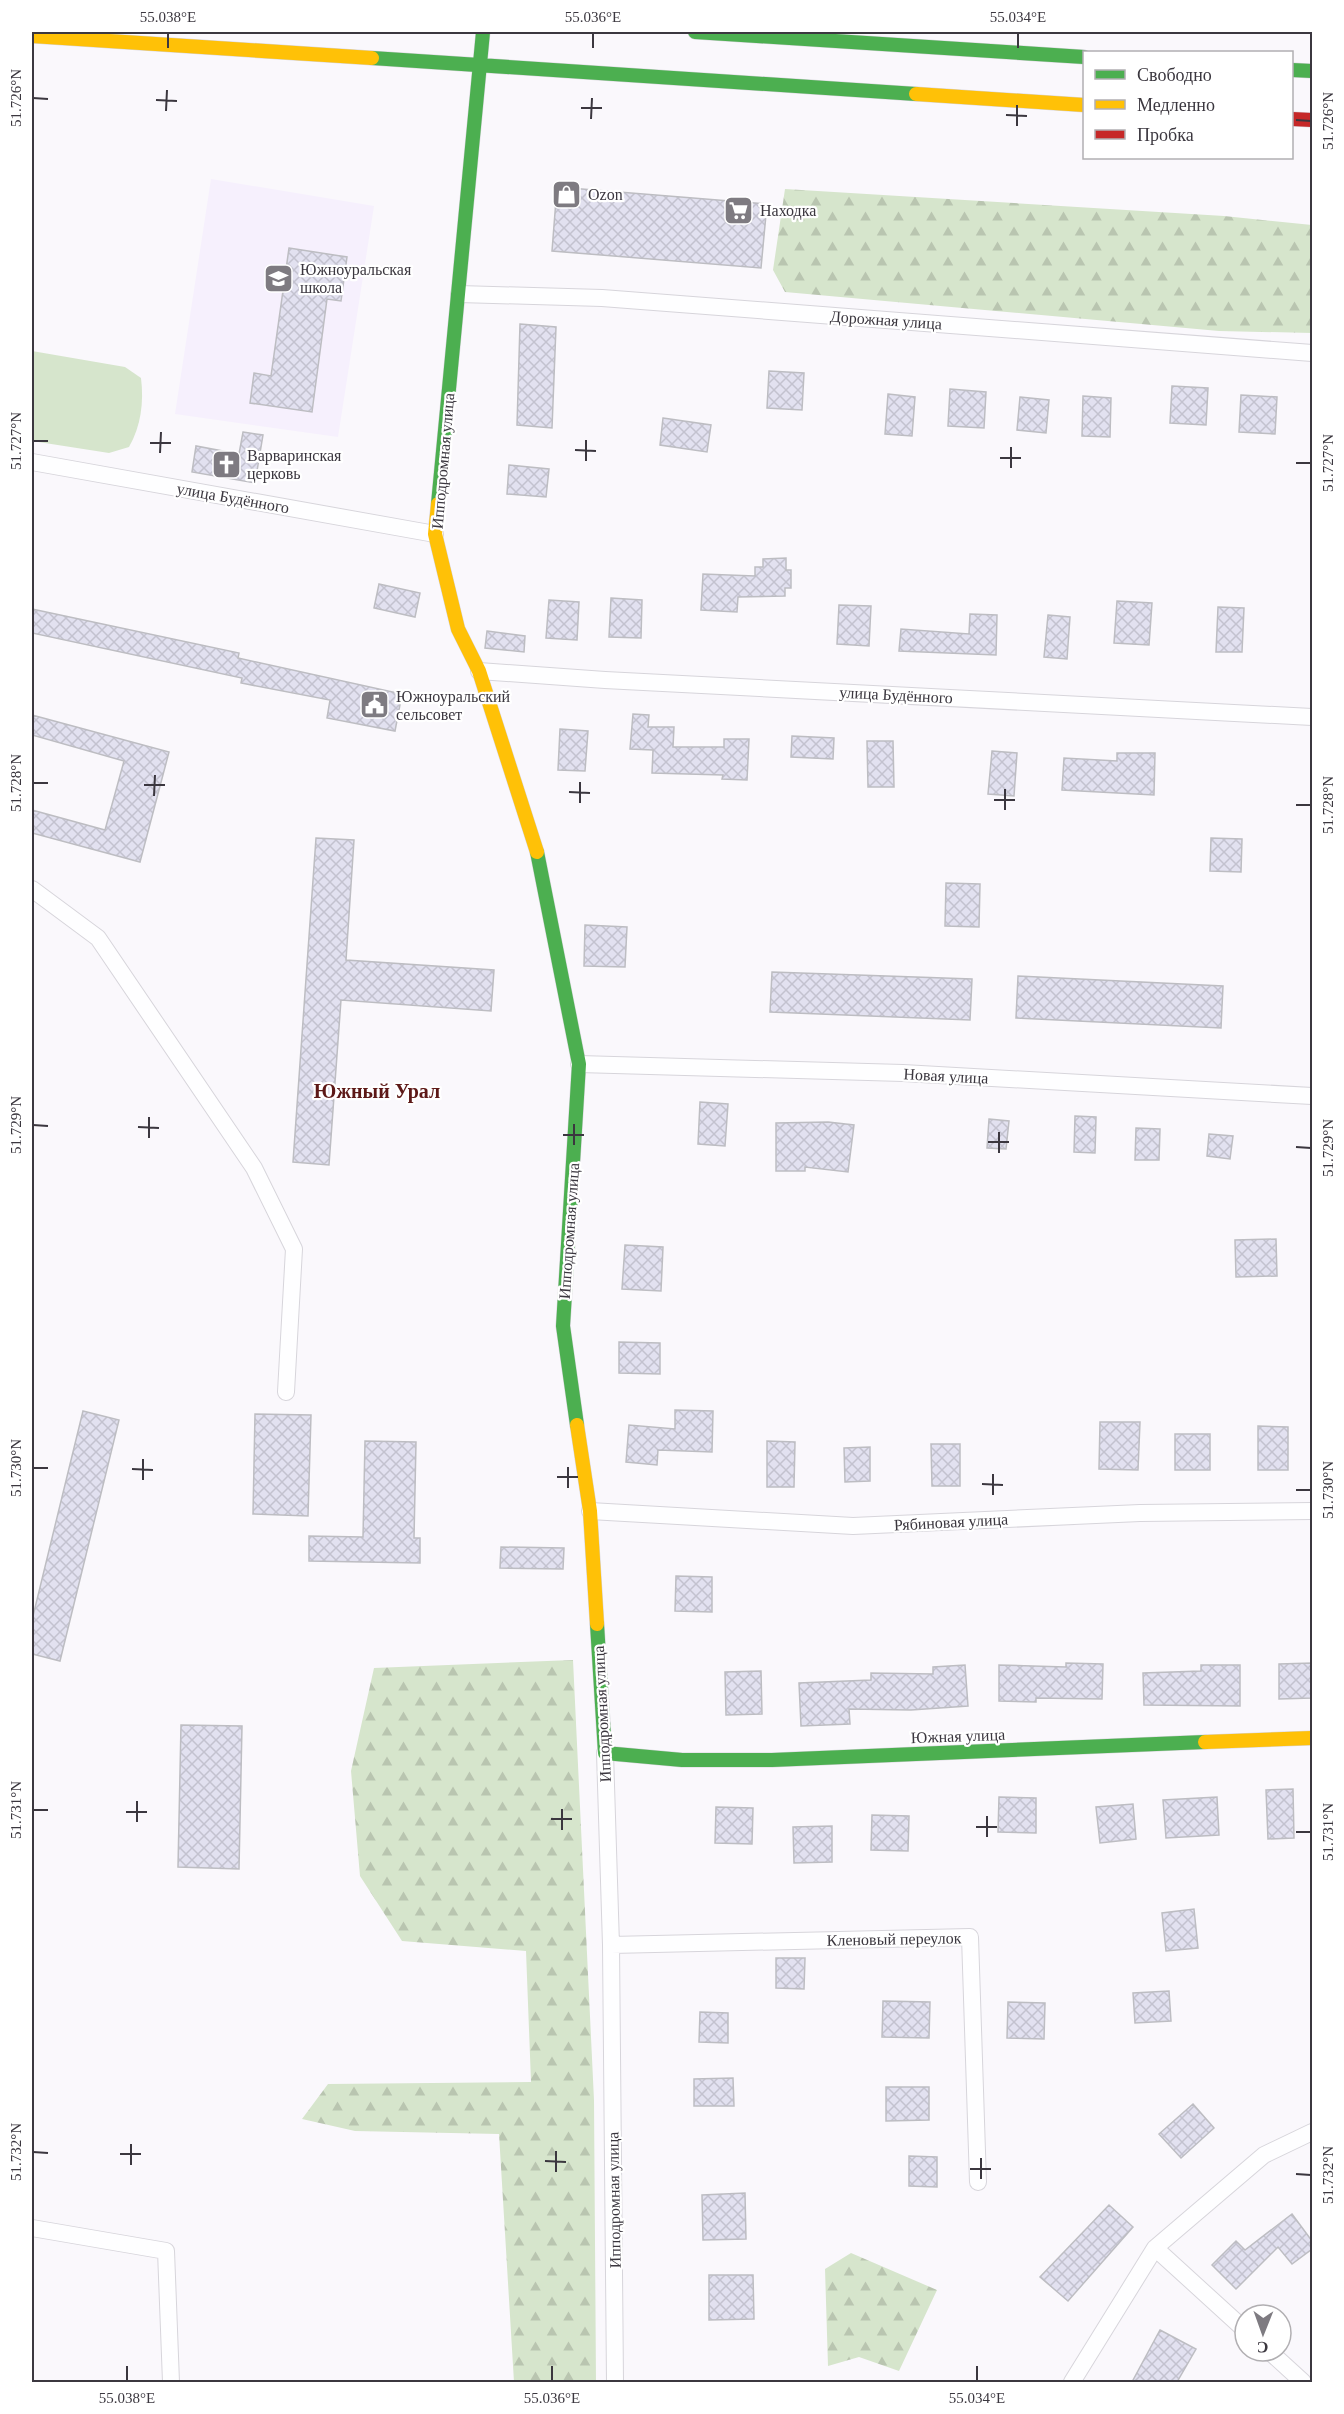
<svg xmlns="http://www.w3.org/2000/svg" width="1344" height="2414" viewBox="0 0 1344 2414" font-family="Georgia,serif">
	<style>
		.built { fill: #f6f0fd }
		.forest { fill: url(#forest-firs) }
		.pitch { fill: #d6e5cc }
		.building { fill: url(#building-cross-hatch); stroke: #bdbdc2; stroke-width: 1.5 }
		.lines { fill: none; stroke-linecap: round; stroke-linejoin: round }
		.street-casing { stroke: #d7d5db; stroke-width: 18 }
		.fast-casing { stroke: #d7d5db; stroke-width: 15 }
		.slow-casing { stroke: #d7d5db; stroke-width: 15 }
		.jam-casing { stroke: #d7d5db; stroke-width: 15 }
		.street { stroke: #fefeff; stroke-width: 16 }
		.fast { stroke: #4caf50; stroke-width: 14 }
		.slow { stroke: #ffc107; stroke-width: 14 }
		.jam { stroke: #c62828; stroke-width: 14 }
		.ticks { fill: none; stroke: #3b373f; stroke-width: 2 }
		.labels { text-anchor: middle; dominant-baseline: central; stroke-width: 4.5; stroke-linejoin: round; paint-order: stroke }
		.poi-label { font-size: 16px; fill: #3b373f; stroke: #fff; text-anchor: start }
		.street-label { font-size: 16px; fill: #3b373f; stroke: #fff }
		.quarter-label { font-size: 20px; font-weight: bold; fill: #5d1917; stroke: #fff }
		.neatline { fill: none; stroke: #3b373f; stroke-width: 2 }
		.ticks-label { font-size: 15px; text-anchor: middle; fill: #3b373f }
	</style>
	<defs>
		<pattern id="forest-firs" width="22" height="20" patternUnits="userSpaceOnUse" patternTransform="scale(1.5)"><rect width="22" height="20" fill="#d6e5cc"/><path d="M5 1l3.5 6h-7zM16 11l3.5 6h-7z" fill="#b9c5b0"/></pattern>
		<pattern id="building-cross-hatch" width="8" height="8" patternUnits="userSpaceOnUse" patternTransform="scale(1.5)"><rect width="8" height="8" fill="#e2e1f0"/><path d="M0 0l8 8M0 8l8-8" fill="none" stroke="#c3c2cf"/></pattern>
	</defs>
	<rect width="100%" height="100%" fill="#faf8fc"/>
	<path class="built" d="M211,179L374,206L338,437L175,414Z"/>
	<path class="forest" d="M785,189L1224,216L1312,225V333L1219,331L785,292L773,270Z
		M573,1660L594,2100L596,2382H514L499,2134L355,2131L302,2119L328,2084L531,2082L526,1951L402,1941L360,1876L351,1771L374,1668Z
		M851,2253L937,2290L899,2371L859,2357L828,2366L825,2269Z"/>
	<path class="pitch" d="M32,351L125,367L141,378C144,402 141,426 129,447L109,453L32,441Z"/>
	<path class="building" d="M557,187L767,204L761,268L552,251Z
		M289,248L347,257L341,301L327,299L312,412L250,403L254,373L271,376Z
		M520,324L556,327L552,428L517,425Z
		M769,371L804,373L802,410L767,408Z
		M1172,386L1208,388L1206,425L1170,423Z
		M950,389L986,392L984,428L948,426Z
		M888,394L915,397L912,436L885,434Z
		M1241,395L1277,397L1275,434L1239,432Z
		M1083,396L1111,398L1110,437L1082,436Z
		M1020,397L1049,400L1046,433L1017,430Z
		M663,418L711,425L707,452L660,445Z
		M243,432L263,435L255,483L192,472L196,446L239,454Z
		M509,465L549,469L546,497L507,494Z
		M786,558V570H791V588H785V596L738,597L737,612L701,610L703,574L755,576V567H763V559Z
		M379,584L420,593L415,617L374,608Z
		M611,598L642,600L641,638L609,637Z
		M549,600L579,602L577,640L546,638Z
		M1117,601L1152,603L1149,645L1114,643Z
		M839,605L871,606L869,646L837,644Z
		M1218,607L1244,608L1242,652H1216Z
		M32,609L239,653L238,658L402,694L395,731L327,718L330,700L241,683L242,678L32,633Z
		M970,614L997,615L996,655L899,651L901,629L969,634Z
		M1048,615L1070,617L1067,659L1044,657Z
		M487,631L525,636L524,652L485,648Z
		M633,714L649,715L648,727H674L673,747H724V739H749L747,780L722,779L723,775L652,773L653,750L630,749Z
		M32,715L169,752L140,862L32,833V810L105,830L124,761L32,735Z
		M560,729L588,731L585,771L558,770Z
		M792,736L834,738L833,759L791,757Z
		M867,741H893L894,787H868Z
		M992,751L1017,753L1014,796L988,794Z
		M1117,753H1155L1154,795L1062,790L1064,758L1117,761Z
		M316,838L354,840L346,960L494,970L491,1011L341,1000L329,1165L293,1162Z
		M1211,838L1242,839L1241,872L1210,871Z
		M946,883L980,884L979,927L945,926Z
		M585,925L627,927L625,967L584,966Z
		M772,972L972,979L970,1020L770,1012Z
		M1018,976L1223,986L1221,1028L1016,1018Z
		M700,1102L728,1104L725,1146L698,1144Z
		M1075,1116L1096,1117L1095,1153L1074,1152Z
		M989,1119L1009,1121L1006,1149L987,1148Z
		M828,1122L854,1125L848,1172L805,1167V1171H776V1123Z
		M1136,1128L1160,1129L1159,1160H1135Z
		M1209,1134L1233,1136L1230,1159L1207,1156Z
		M1276,1239L1277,1276L1236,1277L1235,1240Z
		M625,1245L663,1247L661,1291L622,1289Z
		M619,1342L660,1343V1374L619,1373Z
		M675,1410L713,1411L712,1452L658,1450L657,1465L626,1462L629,1425L675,1429Z
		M83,1411L119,1420L60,1661L32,1654V1620Z
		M255,1414L311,1415L308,1516L253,1514Z
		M1100,1422H1140L1138,1470L1099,1469Z
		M1258,1426L1288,1427V1470H1258Z
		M1175,1434H1210V1470H1175Z
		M365,1441L416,1442L414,1538H420V1563L309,1561V1536L363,1537Z
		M767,1441L795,1442L794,1487H767Z
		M931,1444H960V1486H932Z
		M870,1447V1481L845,1482L844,1448Z
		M501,1547L564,1548L563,1569L500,1568Z
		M676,1576L712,1577V1612L675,1611Z
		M1066,1663L1103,1664L1102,1699L1036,1698V1702L999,1701V1665L1066,1667Z
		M1312,1663V1698L1279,1699V1664Z
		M965,1665L968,1706L911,1710L849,1709L850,1724L801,1726L799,1683L871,1680V1673L933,1674V1667Z
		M1201,1665H1240V1706L1144,1705L1143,1673L1201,1671Z
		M761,1671L762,1714L726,1715L725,1672Z
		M181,1725L242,1726L239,1869L178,1867Z
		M1293,1789L1294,1838L1268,1839L1266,1790Z
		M999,1797L1036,1798V1833L998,1832Z
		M1217,1797L1219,1835L1166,1838L1163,1800Z
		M1133,1804L1136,1839L1100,1843L1096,1807Z
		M716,1807L753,1808L752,1844L715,1843Z
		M872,1815L909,1816L908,1851L871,1850Z
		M832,1826V1862L794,1863L793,1827Z
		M1194,1909L1198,1948L1166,1951L1162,1913Z
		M776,1958H805L804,1989L776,1988Z
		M1169,1991L1171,2021L1135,2023L1133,1993Z
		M883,2001L930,2002L929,2038L882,2037Z
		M1008,2002L1045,2003L1044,2039L1007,2038Z
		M700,2012L728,2013V2043L699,2042Z
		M733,2078L734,2106H694V2079Z
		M886,2087H929V2120L886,2121Z
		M1193,2104L1214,2128L1181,2158L1159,2134Z
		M909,2156L937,2157V2187L909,2186Z
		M745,2193L746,2239L703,2240L702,2195Z
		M1109,2205L1133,2227L1068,2301L1040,2277Z
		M1292,2214L1312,2241V2249L1292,2264L1278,2247L1236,2289L1212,2265L1236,2241L1245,2250Z
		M709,2275H753L754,2319L709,2320Z
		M1160,2330L1196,2349L1177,2382H1132Z"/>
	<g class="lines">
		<defs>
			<path id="street" d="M459,294L602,298L1312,353
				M32,462L435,534
				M479,671L605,680L1312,717
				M32,889L98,938L254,1168L294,1249L286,1392
				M579,1064L903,1073L1312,1096
				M590,1511L853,1526L1140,1513L1312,1511
				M605,1753L611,1945L615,2382
				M611,1945L970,1937L978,2182
				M32,2228L166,2251L171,2382
				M1155,2248L1245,2330
				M1269,2351L1303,2382
				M1072,2382L1155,2248L1264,2155L1312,2132"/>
			<path id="fast" d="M695,32L1084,57
				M372,58L916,94
				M1292,70L1312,71
				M438,504L483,32
				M537,852L579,1064L563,1326L577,1425
				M597,1624L605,1753L682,1760H772L1205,1742"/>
			<path id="slow" d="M32,36L372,58
				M916,94L1084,105
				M438,504L435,534L458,629L479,671L537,852
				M577,1425L590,1511L597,1624
				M1205,1742L1312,1738"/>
			<path id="jam" d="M1292,119L1312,120"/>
		</defs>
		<use href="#street" class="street-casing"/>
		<use href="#fast" class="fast-casing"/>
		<use href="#slow" class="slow-casing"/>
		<use href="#jam" class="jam-casing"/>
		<use href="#street" class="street"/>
		<use href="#fast" class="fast"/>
		<use href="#slow" class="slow"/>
		<use href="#jam" class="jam"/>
	</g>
	<path class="ticks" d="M168,48V33M593,48V33M1018,48V33M33,98L48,99M156,100L177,101M581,108H602M166,111L167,90M1006,115L1027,116M591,119L592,98M1296,120L1311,121M1017,126V105M33,441H48M150,443H171M575,450L596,451M160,453L161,432M1000,458H1021M586,461V440M1296,463H1311M1011,468V447M33,783H48M144,785H165M569,792L590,793M154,796L155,775M994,800H1015M580,803V782M1296,805H1311M1005,810V789M33,1125L48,1126M138,1127L159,1128M563,1135H584M149,1138V1117M988,1142H1009M574,1145V1124M1296,1147L1311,1148M999,1153V1132M33,1468H48M132,1469L153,1470M557,1477H578M143,1480V1459M982,1484L1003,1485M568,1488V1467M1296,1490H1311M993,1495V1474M33,1810H48M126,1812H147M551,1819H572M137,1822V1801M976,1827H997M562,1830V1809M1296,1832H1311M987,1837V1816M33,2152L48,2153M120,2154H141M545,2161L566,2162M131,2165V2144M970,2169H991M556,2172V2151M1296,2174L1311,2175M981,2179V2158M127,2381V2366M552,2381V2366M977,2381V2366"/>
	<defs>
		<symbol id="shop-square" viewBox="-11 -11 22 22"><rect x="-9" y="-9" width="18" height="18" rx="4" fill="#7e7b81" stroke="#fff"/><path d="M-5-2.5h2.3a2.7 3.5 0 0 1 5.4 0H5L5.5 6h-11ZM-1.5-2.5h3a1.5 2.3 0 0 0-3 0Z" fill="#fff"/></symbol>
		<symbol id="supermarket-square" viewBox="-11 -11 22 22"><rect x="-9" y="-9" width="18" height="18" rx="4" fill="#7e7b81" stroke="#fff"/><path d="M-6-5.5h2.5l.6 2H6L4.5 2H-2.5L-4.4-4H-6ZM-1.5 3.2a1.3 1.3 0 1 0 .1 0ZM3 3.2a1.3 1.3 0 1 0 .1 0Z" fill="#fff"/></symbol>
		<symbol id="school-square" viewBox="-11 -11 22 22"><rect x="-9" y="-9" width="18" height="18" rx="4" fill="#7e7b81" stroke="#fff"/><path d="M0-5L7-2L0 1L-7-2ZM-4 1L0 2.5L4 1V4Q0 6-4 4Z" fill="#fff"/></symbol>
		<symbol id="church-square" viewBox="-11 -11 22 22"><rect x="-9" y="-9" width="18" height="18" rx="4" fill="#7e7b81" stroke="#fff"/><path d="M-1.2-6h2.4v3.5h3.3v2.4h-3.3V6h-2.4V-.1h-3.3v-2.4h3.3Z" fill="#fff"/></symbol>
		<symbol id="civic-square" viewBox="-11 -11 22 22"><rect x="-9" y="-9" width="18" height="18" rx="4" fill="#7e7b81" stroke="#fff"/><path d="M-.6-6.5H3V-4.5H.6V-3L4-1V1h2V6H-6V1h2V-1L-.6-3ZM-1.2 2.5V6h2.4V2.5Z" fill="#fff"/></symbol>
	</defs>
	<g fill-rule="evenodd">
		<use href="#shop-square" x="550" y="178" width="33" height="33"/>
		<use href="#supermarket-square" x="722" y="194" width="33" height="33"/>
		<use href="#school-square" x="262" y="262" width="33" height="33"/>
		<use href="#church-square" x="210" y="448" width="33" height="33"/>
		<use href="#civic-square" x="358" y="688" width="33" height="33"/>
	</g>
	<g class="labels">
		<g class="poi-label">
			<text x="588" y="194">Ozon</text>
			<text x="760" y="210">Находка</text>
			<text x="300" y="269">Южноуральская<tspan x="300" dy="18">школа</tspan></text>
			<text x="247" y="455">Варваринская<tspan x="247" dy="18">церковь</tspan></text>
			<text x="396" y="696">Южноуральский<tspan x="396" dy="18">сельсовет</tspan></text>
		</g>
		<g class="street-label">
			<text transform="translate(886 320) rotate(4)">Дорожная улица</text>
			<text transform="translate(443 461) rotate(-85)">Ипподромная улица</text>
			<text transform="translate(233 498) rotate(10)">улица Будённого</text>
			<text transform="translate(896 695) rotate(3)">улица Будённого</text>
			<text transform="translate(946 1076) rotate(3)">Новая улица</text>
			<text transform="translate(569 1231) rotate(-86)">Ипподромная улица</text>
			<text transform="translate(951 1522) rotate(-3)">Рябиновая улица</text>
			<text transform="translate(602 1714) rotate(-93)">Ипподромная улица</text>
			<text transform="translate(958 1736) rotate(-2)">Южная улица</text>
			<text transform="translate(894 1939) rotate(-1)">Кленовый переулок</text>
			<text transform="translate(614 2200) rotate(-91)">Ипподромная улица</text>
		</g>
		<g class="quarter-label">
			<text x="377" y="1091">Южный Урал</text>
		</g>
	</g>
	<rect width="1344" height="2414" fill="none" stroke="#ffffff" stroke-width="66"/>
	<rect x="1083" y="51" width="210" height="108" fill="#ffffff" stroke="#b1afb2" stroke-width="1.5"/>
	<rect x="1095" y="70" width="30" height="9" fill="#4caf50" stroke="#b1afb2" stroke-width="1.5"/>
	<text x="1137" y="81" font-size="18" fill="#3b373f">Свободно</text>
	<rect x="1095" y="100" width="30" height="9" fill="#ffc107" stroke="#b1afb2" stroke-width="1.5"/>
	<text x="1137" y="111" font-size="18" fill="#3b373f">Медленно</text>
	<rect x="1095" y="130" width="30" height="9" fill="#c62828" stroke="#b1afb2" stroke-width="1.5"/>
	<text x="1137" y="141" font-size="18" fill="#3b373f">Пробка</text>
	<g transform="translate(1263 2333) rotate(181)"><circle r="28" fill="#ffffff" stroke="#b1afb2" stroke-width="1.5"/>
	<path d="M0-4.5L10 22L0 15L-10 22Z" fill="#7e7b81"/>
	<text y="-9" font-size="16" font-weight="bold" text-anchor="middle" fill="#3b373f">С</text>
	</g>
	<rect x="33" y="33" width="1278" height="2348" class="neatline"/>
	<g class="ticks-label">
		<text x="168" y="22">55.038°E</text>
		<text x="593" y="22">55.036°E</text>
		<text x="1018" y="22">55.034°E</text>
		<text transform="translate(16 98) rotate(-90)" y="5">51.726°N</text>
		<text transform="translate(1328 121) rotate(-90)" y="5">51.726°N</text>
		<text transform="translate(16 441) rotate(-90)" y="5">51.727°N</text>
		<text transform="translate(1328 463) rotate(-90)" y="5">51.727°N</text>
		<text transform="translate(16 783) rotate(-90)" y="5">51.728°N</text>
		<text transform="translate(1328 805) rotate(-90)" y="5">51.728°N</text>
		<text transform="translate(16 1125) rotate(-90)" y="5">51.729°N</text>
		<text transform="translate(1328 1148) rotate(-90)" y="5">51.729°N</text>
		<text transform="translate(16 1468) rotate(-90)" y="5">51.730°N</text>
		<text transform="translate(1328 1490) rotate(-90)" y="5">51.730°N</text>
		<text transform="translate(16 1810) rotate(-90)" y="5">51.731°N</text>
		<text transform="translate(1328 1832) rotate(-90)" y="5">51.731°N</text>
		<text transform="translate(16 2152) rotate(-90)" y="5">51.732°N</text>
		<text transform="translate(1328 2175) rotate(-90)" y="5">51.732°N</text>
		<text x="127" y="2403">55.038°E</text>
		<text x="552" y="2403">55.036°E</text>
		<text x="977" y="2403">55.034°E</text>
	</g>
</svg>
